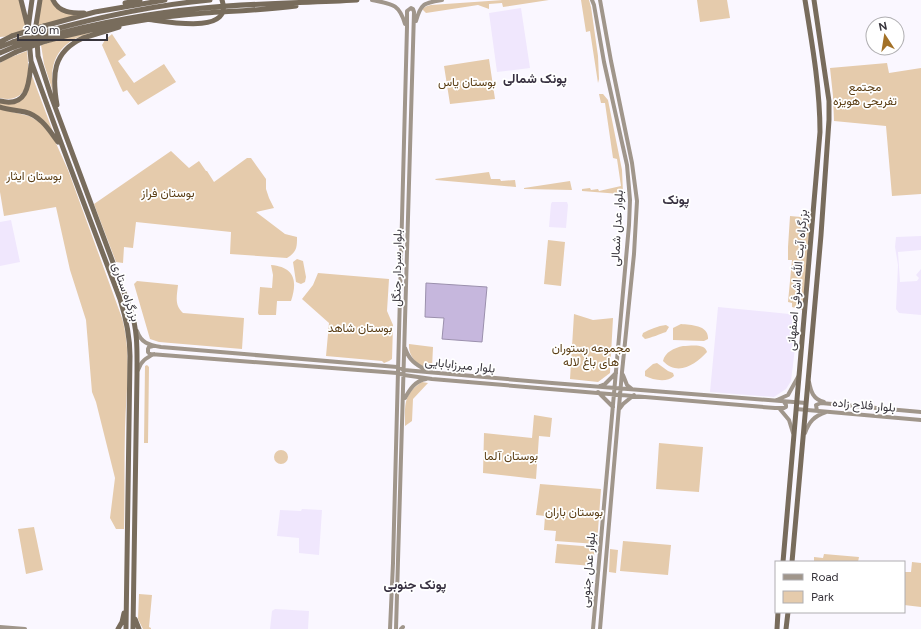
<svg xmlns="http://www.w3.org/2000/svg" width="921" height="629" viewBox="0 0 921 629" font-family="Figtree,Vazirmatn,sans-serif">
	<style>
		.built { fill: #f0e7fd }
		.green { fill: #e5cbac }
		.water { fill: #c6b7dd; stroke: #9b90ad }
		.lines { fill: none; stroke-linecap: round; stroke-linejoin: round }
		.secondary { stroke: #a0968b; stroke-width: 4 }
		.highway { stroke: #786c5c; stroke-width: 5 }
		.highway-bridge { stroke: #786c5c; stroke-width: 5 }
		.labels { text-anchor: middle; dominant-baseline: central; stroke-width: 3.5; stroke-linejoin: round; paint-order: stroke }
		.park-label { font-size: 12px; fill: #5a3d14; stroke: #fff }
		.street-label { font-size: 12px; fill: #38353c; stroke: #fff }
		.neighbourhood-label { font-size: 13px; font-weight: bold; fill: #373040; stroke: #fff }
	</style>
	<rect width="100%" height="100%" fill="#faf7ff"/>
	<path class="built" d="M521,8L530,68L497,72L489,13Z
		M552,202H567L568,205L566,228L549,227L551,204Z
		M11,220L20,262L0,266V222Z
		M921,236V250L898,252L900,282L917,281L919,278L916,275L921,269V315L899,313L896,309L898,265L895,247L896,237Z
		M718,307L799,315L791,381L786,389L774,397L710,392Z
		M302,509L322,510L319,555L299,553V538L277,536L280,510L301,511Z
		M275,609L309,611L308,629H270L272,611Z"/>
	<path class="green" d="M0,0H21L28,29L12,36L0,37Z
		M40,0H53L65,11L95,12L36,28Z
		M503,0H549L503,7L502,3L489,4V9L478,5L426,13L422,9L427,6L431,5Z
		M581,0H589L591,7L598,56L599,79L598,83L590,31L586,32Z
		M697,0H727L730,18L700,22Z
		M98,31C63,39 48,55 53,92L44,64L41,45L68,37Z
		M112,34L126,55L118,61L134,83L164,64L176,82L138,105L127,90L123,92L120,86L102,45L105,40Z
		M27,51C29,71 32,105 0,98V63L6,59Z
		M489,59L495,99L450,104L444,66Z
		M887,63L889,73L921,68V194L892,196L886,126L834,121L833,96L830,68Z
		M31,73L55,137L41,119L0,105V103L20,100Z
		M599,94H603L608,100L622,170L623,193L620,194L582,191V189L590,188L591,190L598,189L599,191L621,186L617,159L613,158L605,103H601Z
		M0,109L29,116L41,123L55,141L68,170L122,318C132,354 126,392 125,428C124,462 125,496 124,529H116L110,518L115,478L96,402L92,392L86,320L70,270L56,207L4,216L0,192Z
		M171,151L189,168L199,161L206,171H207L214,182L247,158H251L266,179V189L269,198L274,208L256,212L285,234L297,237C297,247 297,252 287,258L230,254L231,232L136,222L133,248L124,247L123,263L116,262L94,204Z
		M489,172L491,179H500L501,181L515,180L516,187L436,180L435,179Z
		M570,181L572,190L524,189V188Z
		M790,216L801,217L809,220V234L803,312L802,310L792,307V303L788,302L792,260H788V247Z
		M548,240L565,242L561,286L544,284Z
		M297,259L303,261L306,277L305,282L301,284L296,282L293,262Z
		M271,265C294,267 298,280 291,301H277L276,315H259L258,313L260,287L272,288L273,275Z
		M318,273L389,279L387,311L393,325L392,359L389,361L384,363L382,361L326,356L329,323L302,299L313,285Z
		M137,281L178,285C177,296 174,305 183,313L244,318L242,349L159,342L150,339L134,284Z
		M574,314L593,320L613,318L610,373L598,382L570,379Z
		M681,324C691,325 709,325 708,339L704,341L673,340V328Z
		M666,325L669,327L666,332C660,334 651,338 645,339L642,336L643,333C650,329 658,326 666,325Z
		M409,344L433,347L432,368C419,368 408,357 409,344Z
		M683,346C691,346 705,343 707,352C696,364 678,377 663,361C665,352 674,348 683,346Z
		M657,363L668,371L673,373L674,376C667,383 653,380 645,376V371L653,364Z
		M147,365L149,367L148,443H144L145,366Z
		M422,382L428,383L413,399L412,421L405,426C405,405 403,394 422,382Z
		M534,415L552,418L550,437L539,436L536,479L483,473L484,433L532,438Z
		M659,443L703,447L699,492L656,489Z
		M274 457a7 7 0 1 1 14 0a7 7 0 1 1-14 0Z
		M540,484L601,489L597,544L555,541L556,531L544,530L545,516L536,515Z
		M34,527L43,570L26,574L18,529Z
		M623,541L671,545L668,575L620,571Z
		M557,544L595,547L593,566L555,563Z
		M610,549L618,550L616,573L609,572Z
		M824,554L859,557L858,562H814V557L823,558Z
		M912,562L921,563V607L904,605V572H911Z
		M139,594L152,595L149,627L151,628V629H143L138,619Z"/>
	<path class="water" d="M426,283L487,287L482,342L442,339L444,318L425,317Z"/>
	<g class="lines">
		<path class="secondary" d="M372,0C391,4 399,3 405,24
			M592,0L594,5L604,62L627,165L630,200L629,225L593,629
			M416,21C421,3 424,3 442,0
			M137,331C141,343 149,345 161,347L397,367L404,370L552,383L806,403
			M153,346L149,347L148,349V352L150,354L397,373L404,375L432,379L775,408H784L786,407V405L784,402
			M405,348C409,360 415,364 426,370
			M138,370C141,361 146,358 154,354
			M623,375L627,385L632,389
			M809,382C811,392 813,399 824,402
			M600,386L605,384L616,373
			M598,392L613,407
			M405,398C410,389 415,381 426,379
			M777,400L788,395L798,377
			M620,408L623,404L634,395
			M779,408L789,420L793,433
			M796,409L921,420
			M817,411L816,405L821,403L921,412
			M805,433C809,422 814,416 826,412
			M0,627L25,629
			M390,629L393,563L407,27V11L411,8L413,9L414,12C408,218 402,423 396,629
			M401,629L403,627
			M600,629L622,372L634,254L637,201L632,163L611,61L600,0"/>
		<path class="highway" d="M21,0L27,24
			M32,0L28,29L31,61L63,148L120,299C126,318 130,336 130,356L126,629
			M40,0L36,25L38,56L51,96L131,311C138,331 137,353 137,374L133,629
			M53,0C59,13 72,13 84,13
			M125,3L140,0
			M44,26L95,12L165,0
			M44,32C99,17 154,5 210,0
			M45,37C97,23 149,13 203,8C254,3 306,3 357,0
			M46,41C98,27 151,17 205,13C235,11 266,10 296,6
			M0,42L12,36
			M0,47L13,42
			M0,53L14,47
			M0,60L16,52
			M0,101C28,108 29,83 31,64
			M57,105C52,76 52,52 83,38L119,27
			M0,107C8,110 17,110 25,112C41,116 49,130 58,142
			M783,562L820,132C820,88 812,43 805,0
			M792,562L821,235L829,120V101L814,0
			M135,619L139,629
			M118,629L122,622L124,613
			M777,629L778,612
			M786,629L788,612"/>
		<path class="highway-bridge" d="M146,19C164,21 234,36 222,0
			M12,36L44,26
			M13,42L44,32
			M14,47L45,37
			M16,52L46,41"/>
	</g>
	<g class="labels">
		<g class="park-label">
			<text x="467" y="82">بوستان یاس</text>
			<text x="865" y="87">مجتمع<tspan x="865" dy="14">تفریحی هویزه</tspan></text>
			<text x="34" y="176">بوستان ایثار</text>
			<text x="168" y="193">بوستان فراز</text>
			<text x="360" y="328">بوستان شاهد</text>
			<text x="591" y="348">مجموعه رستوران<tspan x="591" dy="14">های باغ لاله</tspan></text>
			<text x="511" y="456">بوستان آلما</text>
			<text x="574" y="512">بوستان باران</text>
		</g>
		<g class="street-label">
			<text transform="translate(617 228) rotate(-87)">بلوار عدل شمالی</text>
			<text transform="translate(397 268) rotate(-89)">بلوار سردار جنگل</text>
			<text transform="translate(797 280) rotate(-85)">بزرگراه آیت الله اشرفی اصفهانی</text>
			<text transform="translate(126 292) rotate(71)">بزرگراه ستاری</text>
			<text transform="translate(460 365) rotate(6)">بلوار میرزابابایی</text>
			<text transform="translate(864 405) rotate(5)">بلوار فلاح زاده</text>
			<text transform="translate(588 570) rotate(-85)">بلوار عدل جنوبی</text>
		</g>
		<g class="neighbourhood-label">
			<text x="535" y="78">پونک شمالی</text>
			<text x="676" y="199">پونک</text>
			<text x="415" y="584">پونک جنوبی</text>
		</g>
	</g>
	<rect x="775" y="561" width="130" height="52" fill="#ffffff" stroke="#afaeb1"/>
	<rect x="783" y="574" width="20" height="6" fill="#a0968b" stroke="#afaeb1"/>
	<text x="811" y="581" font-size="12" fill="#38353c">Road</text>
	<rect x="783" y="591" width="20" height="12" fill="#e5cbac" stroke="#afaeb1"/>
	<text x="811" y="601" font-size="12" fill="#38353c">Park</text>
	<g transform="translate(885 36) rotate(348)"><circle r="19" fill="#ffffff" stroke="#afaeb1"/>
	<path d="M0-3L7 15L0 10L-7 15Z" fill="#a37127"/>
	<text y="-6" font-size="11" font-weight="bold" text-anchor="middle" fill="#38353c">N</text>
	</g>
	<path d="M18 34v6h89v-6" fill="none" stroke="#38353c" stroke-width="2"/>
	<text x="24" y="34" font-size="12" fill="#38353c" stroke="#ffffff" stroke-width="3" paint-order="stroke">200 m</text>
</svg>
